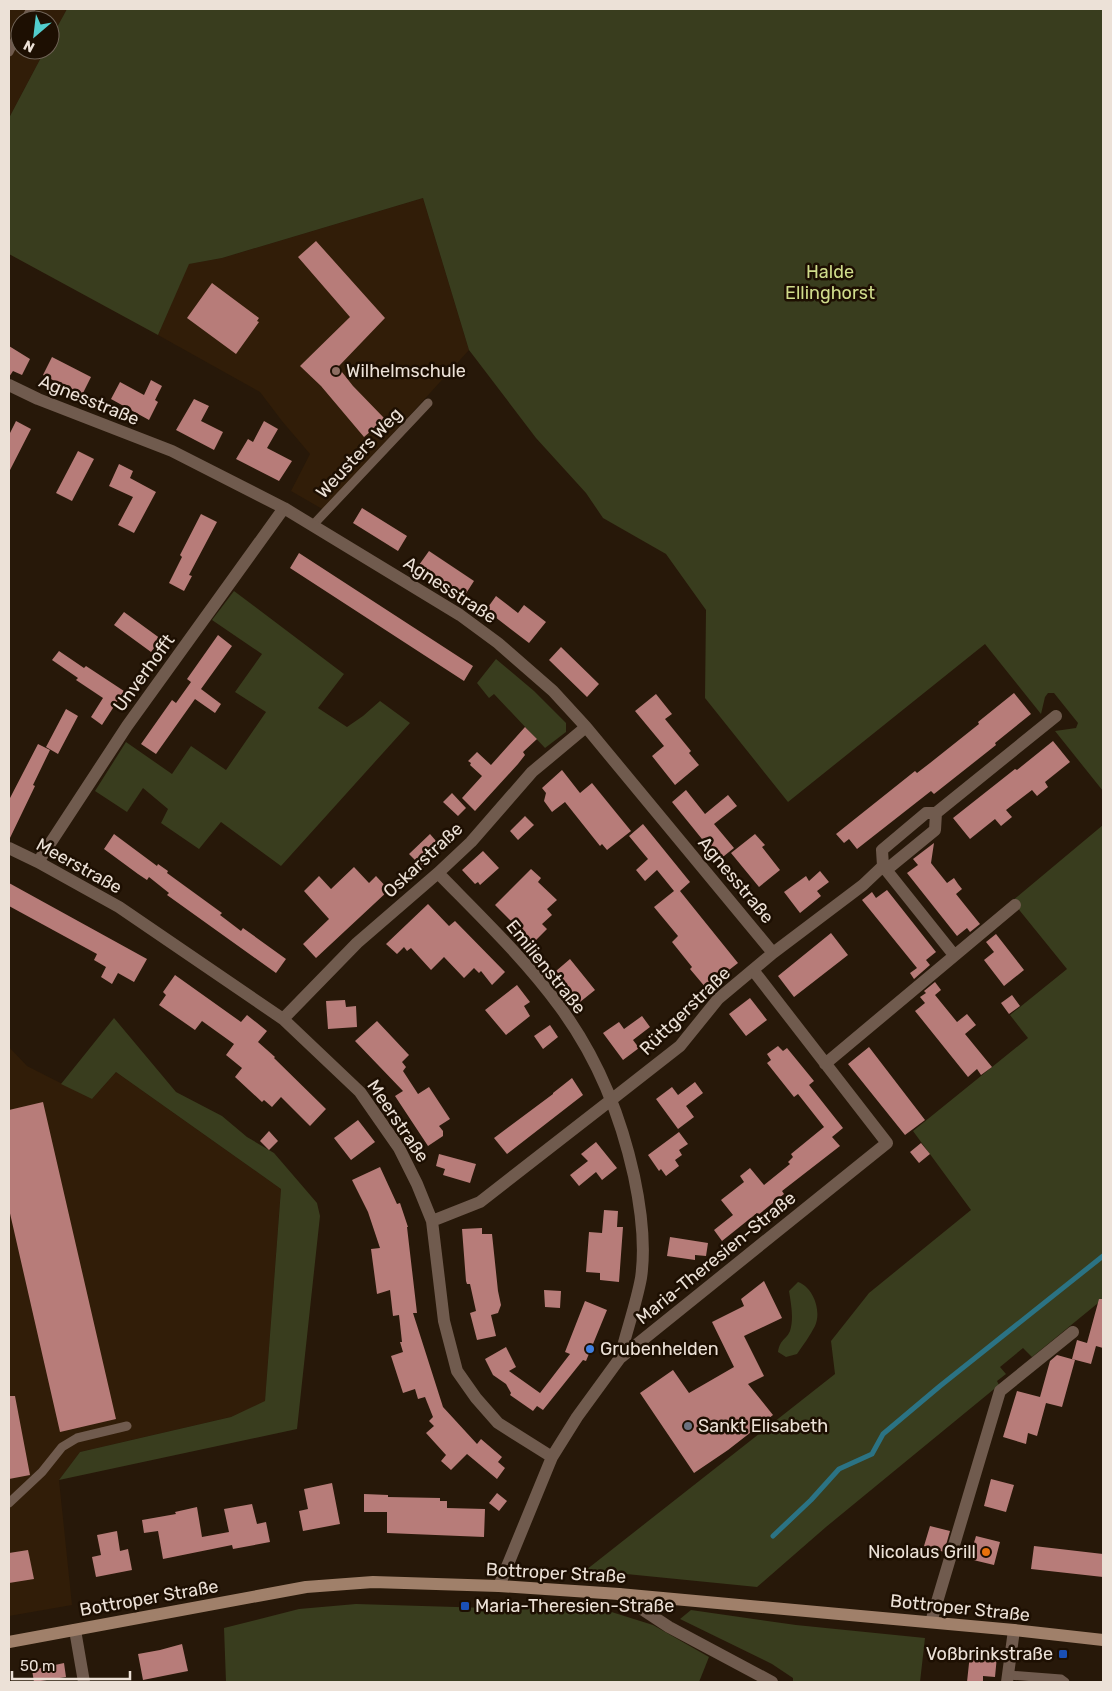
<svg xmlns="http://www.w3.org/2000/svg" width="1112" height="1691" viewBox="0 0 1112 1691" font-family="Rubik,sans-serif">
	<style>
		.built { fill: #311d08 }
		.green { fill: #393d1e }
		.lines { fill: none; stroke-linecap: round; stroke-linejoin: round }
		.stream { stroke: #2b7384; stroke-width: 5 }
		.building { fill: #b77c79 }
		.lane { stroke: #705b4e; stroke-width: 9 }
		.street { stroke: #705b4e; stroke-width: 12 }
		.secondary { stroke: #a0806a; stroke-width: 12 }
		.education-dot { fill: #8d6e63; stroke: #1d0f02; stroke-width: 2 }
		.shop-dot { fill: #3f7fe0; stroke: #1d0f02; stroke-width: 2 }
		.worship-dot { fill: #6b7280; stroke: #1d0f02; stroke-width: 2 }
		.food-dot { fill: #e8710a; stroke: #1d0f02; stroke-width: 2 }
		.transit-dot { fill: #1a4fb4; stroke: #1d0f02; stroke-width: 2 }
		.labels { text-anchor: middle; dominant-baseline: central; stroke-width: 5; stroke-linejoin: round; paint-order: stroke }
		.park-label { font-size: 18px; fill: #d0dc8b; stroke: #1d0f02 }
		.poi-label { font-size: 18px; fill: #ece1d7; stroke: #1d0f02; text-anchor: start }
		.street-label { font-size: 18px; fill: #ece1d7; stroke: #1d0f02 }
	</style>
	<rect width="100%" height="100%" fill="#271809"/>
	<path class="built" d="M9,9H67L50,40V20H20V50H45L9,118Z
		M423,198L469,350L324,510L291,491L310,454L282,421L260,392L158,335L188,264L222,258Z
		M9,1047L27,1066L92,1099L116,1072L281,1189L265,1402L231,1417L80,1452L59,1480L72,1605L9,1616Z"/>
	<path class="green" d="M67,9H1103V791L1055,731L1076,728L1078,723L1054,693H1048L1045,697L1041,714L985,644L788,802L705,698L706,610L666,554L603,518L586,493L536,438L469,350L423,198L222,258L189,264L158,335L9,254V118L45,50H50V40Z
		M234,591L344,674L318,708L347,727L363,716L380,701L410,723L281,866L221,822L199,849L161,823L168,809L143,788L127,812L95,791L126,742L172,774L191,746L226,770L266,712L235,692L262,654L212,620Z
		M496,659L534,691L566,723V732L545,748L494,694L489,698L477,683Z
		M1103,825V1299L1032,1357L1023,1348L1000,1367L1006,1374L997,1381L999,1385L826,1527L757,1587L586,1570L835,1374L831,1341L869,1293L971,1210L913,1131L1028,1038L1010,1015L1067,969L1012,901Z
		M114,1018L176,1092L222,1116L247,1137L274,1153L317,1203L320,1216L297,1429L59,1480L80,1452L231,1417L265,1401L281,1189L116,1072L92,1099L61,1084Z
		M798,1282C813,1287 822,1311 815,1326C810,1336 803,1345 797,1354L786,1357L778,1352C780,1339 786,1340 790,1331C794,1318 791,1304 789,1291Z
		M356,1604L489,1608L537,1606L602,1609L653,1625L709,1657L699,1682H226L224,1628L299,1609Z
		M691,1610L796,1625L925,1638L920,1682H793V1678L772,1664L680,1619Z"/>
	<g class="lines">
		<path class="stream" d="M773,1536L811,1500L839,1469L872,1454L883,1434L940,1386L1103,1256"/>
	</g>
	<path class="building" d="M316,241L385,318L338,367L353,386L385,419L364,437L321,386L300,366L350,317L298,257Z
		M212,283L259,318L257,321L259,322L236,354L187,318Z
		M9,346L30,359L22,375L13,371L9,377Z
		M52,357L91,377L82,395L43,375Z
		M151,380L162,386L155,400L158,402L149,420L111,399L120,382L144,395Z
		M194,399L209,406L201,421L223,432L214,450L176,430Z
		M16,421L31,429L9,472V435Z
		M264,421L278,429L267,448L292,461L279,481L236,459L248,439L253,442Z
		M78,451L94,459L72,501L56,493Z
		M119,464L133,471L130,478L156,492L134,533L118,525L133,497L109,486Z
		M362,508L407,536L398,551L353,523Z
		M201,514L217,522L189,575L192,576L184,591L169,583L182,557L180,555Z
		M429,551L474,581L465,595L419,565Z
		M299,553L473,666L464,681L290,568Z
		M496,596L518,613L524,605L546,622L529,643L486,610Z
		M124,612L161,639L151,652L114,625Z
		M218,635L232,646L201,689L221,704L215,713L195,699L156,754L141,744L172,700L176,703L191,682L187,679Z
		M561,647L599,684L587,697L549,660Z
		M59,651L84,668L86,666L124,691L102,725L91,717L103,698L76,680L78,678L52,660Z
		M1014,693L1031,714L995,743L996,745L934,794L931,791L857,849L849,839L844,843L836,834L915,771L917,773L930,763L979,724L978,722Z
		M656,694L672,714L665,719L691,751L689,753L699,765L675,785L652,756L664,746L635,711Z
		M66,709L78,716L58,754L46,747Z
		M525,727L537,739L523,752L525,755L518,764L475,811L462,798L482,776L470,765L471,763L468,761L477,752L491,765Z
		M1053,741L1070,762L1045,782L1048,787L1037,796L1032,790L1006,810L1012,817L1001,826L995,819L970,839L953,818L1015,769L1017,770Z
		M38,744L50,750L33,785L35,786L9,840V800Z
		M562,770L580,793L592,783L631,831L607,850L602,844L600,846L565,802L552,812L544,801L546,793L542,788Z
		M686,790L705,814L728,795L737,806L714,824L734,848L719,860L672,802Z
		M452,793L466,808L458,816L443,802Z
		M525,816L534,825L518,840L510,831Z
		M643,824L690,882L680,891L738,963L706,988L690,969L692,967L672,942L678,936L654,907L674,891L657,870L645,881L636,870L648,859L629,836Z
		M114,834L157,866L158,864L168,871L167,873L222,913L220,915L241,931L243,928L286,959L276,973L167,895L169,893L149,877L147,880L138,874L104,849Z
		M430,834L443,849L423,868L409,854Z
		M755,834L765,845L762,847L780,870L759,887L731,853Z
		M934,843L931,863L947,883L954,878L958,884L962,889L956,894L980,924L970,932L967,928L957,936L907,873L918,865L913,859Z
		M483,851L499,868L480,885L478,882L475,884L462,870Z
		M354,867L369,883L376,876L389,890L316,958L303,944L329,919L304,891L319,876L331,889Z
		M531,869L541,878L538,882L557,900L547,909L552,915L542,924L547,929L533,943L495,905Z
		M820,871L829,882L817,891L821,896L800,913L784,892L806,876L809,881Z
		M9,883L147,959L134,982L118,973L112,984L101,977L106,967L94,960L97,954L9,906Z
		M887,890L936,952L926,960L930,965L914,979L910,973L917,968L862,900L872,892L876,898Z
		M428,904L449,926L455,921L505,972L492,985L481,971L479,973L474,968L464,978L444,957L431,970L411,948L407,951L404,947L397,954L386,944Z
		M831,933L848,955L794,997L778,976Z
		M996,934L1024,970L1004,986L984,960L994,952L986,942Z
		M570,959L595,990L580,1002L556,971Z
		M175,975L241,1022L247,1015L267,1031L258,1042L275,1057L274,1058L326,1109L310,1126L281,1097L272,1107L264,1100L262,1102L235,1077L242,1068L226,1055L234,1044L202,1021L195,1030L159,1005L166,995L163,992Z
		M935,982L941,990L935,995L957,1022L967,1014L976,1025L965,1034L992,1067L981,1075L977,1069L968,1077L915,1011L925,1003L920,997L926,993L924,991Z
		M517,985L530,1002L524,1006L530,1016L506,1035L485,1010Z
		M1012,995L1020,1006L1009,1014L1001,1003Z
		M750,998L767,1020L746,1036L729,1014Z
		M345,1000L346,1007L356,1006L357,1027L328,1029L326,1001Z
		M642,1016L650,1027L633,1040L639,1048L623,1060L603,1033L619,1022L624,1029Z
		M377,1021L409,1055L402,1062L406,1067L403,1071L418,1094L429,1087L450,1119L439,1126L443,1131V1136L428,1146L395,1096L403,1091L355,1041Z
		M550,1025L558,1037L543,1049L534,1036Z
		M778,1046L783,1051L787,1048L814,1081L809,1085L843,1128L832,1137L840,1146L782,1191L784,1194L758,1215L757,1213L722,1241L714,1230L733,1215L721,1200L744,1182L740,1176L750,1168L764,1185L790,1164L788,1162L793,1157L791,1154L824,1127L798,1094L794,1097L767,1063L771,1060L767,1054Z
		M869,1047L925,1120L905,1135L848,1064Z
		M572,1078L583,1095L507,1154L494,1138L553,1094V1093Z
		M695,1082L703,1093L686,1106L694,1117L678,1129L656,1099L672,1087L678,1095Z
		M43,1102L116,1419L60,1432L9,1209V1110Z
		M358,1120L375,1142L351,1160L334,1138Z
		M269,1131L278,1141L269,1150L260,1141Z
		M679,1132L688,1144L679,1150L682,1155L675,1160L679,1166L666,1176L661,1169L659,1171L648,1155Z
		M596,1142L617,1168L602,1180L596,1172L579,1186L570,1175L588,1161L581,1154Z
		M921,1143L930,1154L919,1163L910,1152Z
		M439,1154L476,1164L470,1183L443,1175L445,1169L436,1166Z
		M380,1167L397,1204L400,1203L408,1227H407L417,1313H413L443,1407L477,1444L481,1439L502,1457L498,1462L505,1468L497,1479L467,1454L451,1470L441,1461L446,1455L426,1433L434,1426L429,1421L433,1417L425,1397L418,1399L415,1389L403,1393L391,1356L403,1352L400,1342H402L399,1315L393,1316L390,1290L377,1294L371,1249L380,1248L368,1212L352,1180Z
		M604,1210L618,1211L617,1227H623L619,1282L600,1280V1273L586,1272L589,1232L602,1233Z
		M482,1228V1234H492L498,1291L501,1305L498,1313L491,1315L496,1336L477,1340L470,1313L476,1311L470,1284H467L466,1281L462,1229Z
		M670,1237L708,1243L706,1256L695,1255V1260L667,1256Z
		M764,1281L782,1318L744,1336L764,1376L748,1384L773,1415L728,1450L694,1473L640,1393L673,1370L689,1393L734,1367L712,1322L744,1306L741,1299Z
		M544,1290L561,1291L560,1308L545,1307Z
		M1099,1299H1103V1348L1096,1346L1091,1364L1072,1359L1077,1340L1087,1343Z
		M585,1301L607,1310L586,1361L583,1360L543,1410L537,1406L533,1411L510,1395L511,1393L506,1384L493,1375L485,1359L506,1347L516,1367L509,1371L540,1393L570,1354L565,1352Z
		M1057,1355L1075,1360L1062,1407L1046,1403L1037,1436L1028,1433L1026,1444L1003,1437L1017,1391L1040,1397L1050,1361Z
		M9,1396H15L30,1475L9,1479Z
		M991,1479L1014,1485L1006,1512L984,1506Z
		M332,1483L340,1524L303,1531L299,1511L308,1509L304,1489Z
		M497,1493L507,1501L499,1511L489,1503Z
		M364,1494L388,1495V1497L440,1498V1501H447V1508L485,1509L484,1537L387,1533V1512H364Z
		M252,1504L257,1524L266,1522L270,1542L233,1549L232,1545L163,1559L158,1531L144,1533L142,1520L176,1514L175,1512L197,1507L202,1537L229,1532L224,1509Z
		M930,1526L950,1531L944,1552L924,1546Z
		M117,1531L120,1551L128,1549L132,1570L96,1577L92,1557L101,1555L97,1535Z
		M976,1536L1000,1542L994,1565L969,1559Z
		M1034,1546L1103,1554V1577L1031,1569Z
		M28,1550L34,1579L9,1583V1553Z
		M182,1644L188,1671L143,1680L138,1654L160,1650Z
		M970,1654L997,1656L995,1677L983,1676V1682H967Z
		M64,1663L66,1677L34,1682L32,1670Z"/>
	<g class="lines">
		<path class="lane" d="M25,20L31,9
			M9,52L20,30
			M313,525L428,403
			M9,1503L42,1472L62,1447L77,1438L127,1426
			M1008,1675L1061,1679L1065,1682"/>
		<path class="street" d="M9,385L38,399L172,451L284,508L460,615L498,643L553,691L586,727L773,953
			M9,848L38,862L119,907L283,1019L360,1092L399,1148L417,1184L432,1221L444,1321L457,1371L476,1398L498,1423L552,1457
			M38,862L127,726L284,508
			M438,873C480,916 525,959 560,1007C597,1057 621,1117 634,1176C641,1209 646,1244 641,1278C636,1305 626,1332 620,1358
			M954,955L883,866L882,850L926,813H936L1056,716
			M283,1019L357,943L438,873L471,842L532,772L586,727
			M825,1064L1015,905
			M432,1221L480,1202L611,1100L680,1046L718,999L773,953L863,885L883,866H891L935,830L936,813
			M499,1586L552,1457L577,1417L620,1358L887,1143L753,970
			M619,1594L669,1627L772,1682
			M931,1622L1000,1391L1073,1332
			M75,1630L84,1682
			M1007,1682L1014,1630"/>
		<path class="secondary" d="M9,1642L306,1587L373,1582L499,1586L619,1594L1014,1630L1103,1640"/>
	</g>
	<circle class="education-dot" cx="336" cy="371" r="5"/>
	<circle class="shop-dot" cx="590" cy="1349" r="5"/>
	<circle class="worship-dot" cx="688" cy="1426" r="5"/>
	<circle class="food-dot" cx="986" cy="1552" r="5"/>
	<g class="transit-dot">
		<rect x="460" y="1601" width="10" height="10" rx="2.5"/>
		<rect x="1058" y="1649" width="10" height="10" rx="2.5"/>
	</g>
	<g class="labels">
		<g class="park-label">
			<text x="830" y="272">Halde<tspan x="830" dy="21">Ellinghorst</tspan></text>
		</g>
		<g class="poi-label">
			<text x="346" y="371">Wilhelmschule</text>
			<text x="600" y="1349">Grubenhelden</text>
			<text x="698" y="1426">Sankt Elisabeth</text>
			<text x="976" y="1552" text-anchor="end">Nicolaus Grill</text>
			<text x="475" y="1606">Maria-Theresien-Straße</text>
			<text x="1053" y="1654" text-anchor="end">Voßbrinkstraße</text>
		</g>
		<g class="street-label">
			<text transform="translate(89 400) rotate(22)">Agnesstraße</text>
			<text transform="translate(359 453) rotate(-47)">Weusters Weg</text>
			<text transform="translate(450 590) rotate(33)">Agnesstraße</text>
			<text transform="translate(144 673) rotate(-54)">Unverhofft</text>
			<text transform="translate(423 860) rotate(-43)">Oskarstraße</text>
			<text transform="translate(79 866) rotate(29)">Meerstraße</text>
			<text transform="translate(736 880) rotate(50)">Agnesstraße</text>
			<text transform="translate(546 967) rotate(51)">Emilienstraße</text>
			<text transform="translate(685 1011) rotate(-44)">Rüttgerstraße</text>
			<text transform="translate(398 1121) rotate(56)">Meerstraße</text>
			<text transform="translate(716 1258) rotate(-39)">Maria-Theresien-Straße</text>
			<text transform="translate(556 1573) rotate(3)">Bottroper Straße</text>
			<text transform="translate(149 1598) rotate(-10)">Bottroper Straße</text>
			<text transform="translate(960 1608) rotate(6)">Bottroper Straße</text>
		</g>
	</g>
	<rect width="1112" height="1691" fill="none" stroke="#ece1d7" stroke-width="20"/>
	<g transform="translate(35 35) rotate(208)"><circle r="24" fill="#1d0f02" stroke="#706357"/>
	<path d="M0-4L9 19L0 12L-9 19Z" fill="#52cdcd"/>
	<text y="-8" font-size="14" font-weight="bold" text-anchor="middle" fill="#ece1d7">N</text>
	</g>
	<path d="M12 1671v8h118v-8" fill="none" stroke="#ece1d7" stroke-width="2.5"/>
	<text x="20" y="1671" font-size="15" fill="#ece1d7" stroke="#1d0f02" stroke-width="4" paint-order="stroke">50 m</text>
</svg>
